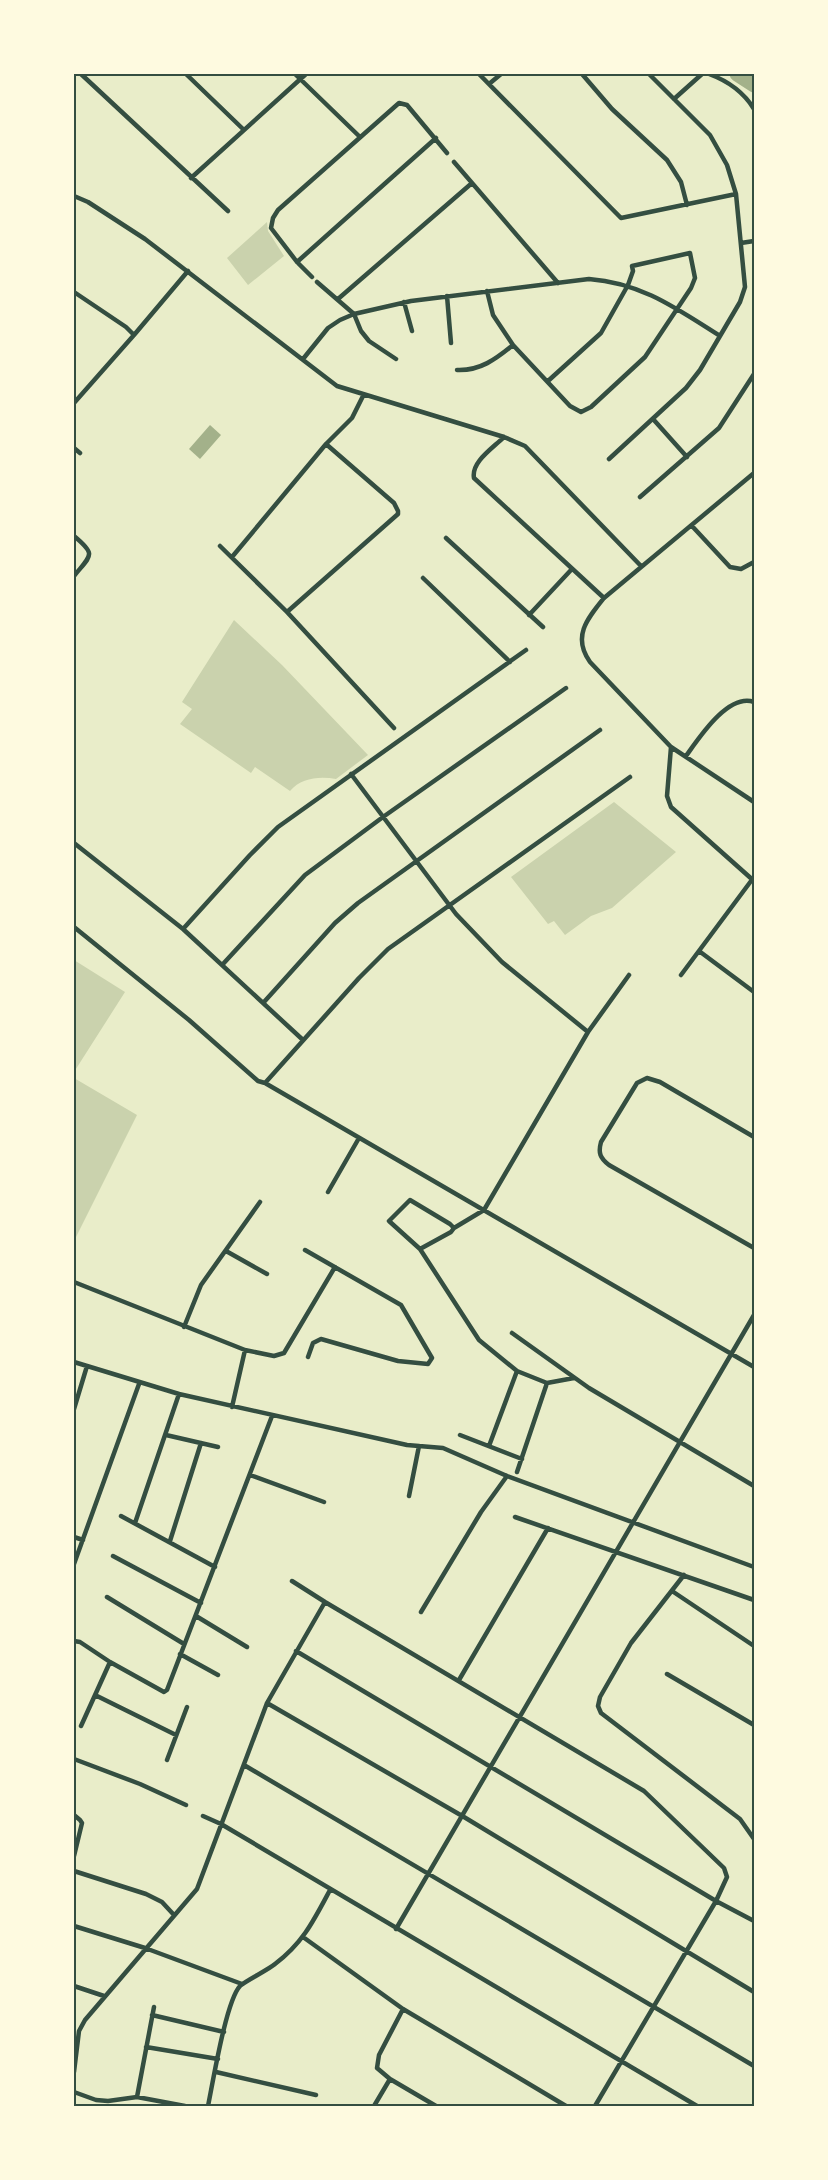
<svg xmlns="http://www.w3.org/2000/svg" width="828" height="2180" viewBox="0 0 828 2180" font-family="Karla,sans-serif">
	<style>
		.green { fill: #cad2ad }
		.water { fill: #a3b18a }
		.lines { fill: none; stroke-linecap: round; stroke-linejoin: round }
		.river { stroke: #a3b18a; stroke-width: 15 }
		.minor { stroke: #344e41; stroke-width: 4.5 }
		.neatline { fill: none; stroke: #344e41; stroke-width: 2 }
	</style>
	<rect width="100%" height="100%" fill="#e9edc9"/>
	<path class="green" d="M267,222L268,231L284,256L248,285L227,258Z
		M234,620L282,665L368,755L336,779C319,776 301,778 290,791L255,767L251,773L180,724L192,709L182,702Z
		M614,802L676,852L612,908L591,916L565,935L554,921L548,924L511,877Z
		M74,960L125,992L74,1072Z
		M74,1078L137,1115L74,1241Z"/>
	<path class="water" d="M210,425L221,435L200,459L189,449Z"/>
	<g class="lines">
		<path class="river" d="M737,74L754,85"/>
		<path class="minor" d="M81,74L228,211
			M186,74L244,130
			M295,74L360,137
			M479,74L621,218L736,194
			M582,74L612,109L667,160L681,182L687,205
			M709,74C728,81 743,91 754,109
			M489,84L501,74
			M674,99L702,74
			M454,162L558,283
			M191,178L306,74
			M74,196L88,202L145,239L337,386L504,437L525,446L641,566
			M741,243L754,241
			M297,262L436,138
			M312,277L297,262L271,228L273,218L278,210L399,103L407,105L447,153
			M317,282L354,314L361,331L369,341L396,359
			M487,291L493,315L513,345L570,406L581,412L591,407L645,357L691,288L695,278L690,253L632,266L633,271L628,285L601,333L548,381
			M74,292L126,327L134,335
			M447,296L451,343
			M338,299L472,183
			M404,302L412,331
			M303,359L328,328L340,320L354,314L411,301L589,279C642,283 677,309 720,336
			M457,370C480,371 496,359 513,345
			M74,403L134,335L188,271
			M653,419L687,457
			M504,437C493,448 471,462 474,478L604,598
			M74,448L80,453
			M609,459L686,388L700,370L740,302L745,287L736,194L727,165L710,135L649,74
			M754,473L604,598C587,619 572,637 590,662L671,747L754,802
			M640,497L719,428L754,374
			M692,526L730,567L741,569L754,562
			M74,536C97,555 91,555 74,576
			M446,538L543,627
			M220,546L287,612L394,728
			M232,557L326,444L352,418L364,394
			M423,578L510,662
			M287,612L398,514V511L394,503L326,444
			M529,615L571,570
			M671,747L667,796L671,807L754,881
			M686,756C699,738 728,693 754,702
			M351,774L456,914L502,962L588,1032
			M74,843L183,929L303,1040
			M74,927L189,1020L258,1081L265,1083L754,1367
			M183,929L250,855L278,827L526,650
			M699,951L754,992
			M223,964L305,875L383,817L566,688
			M681,975L754,877
			M264,1002L335,923L358,903L600,730
			M265,1083L359,978L388,949L630,777
			M754,1137L660,1082L647,1078L637,1083L601,1142C598,1153 600,1158 609,1165L754,1248
			M328,1192L359,1138
			M454,1228L450,1224L410,1200L389,1221L420,1249L479,1340L517,1371L547,1383
			M420,1249L451,1232L454,1228L484,1210L588,1032L629,975
			M305,1250L401,1305L432,1358L428,1364L398,1361L321,1339L313,1343L308,1357
			M226,1251L267,1274
			M74,1282L245,1350L274,1356L284,1353L335,1267
			M184,1327L201,1285L260,1202
			M512,1333L589,1388L754,1486
			M74,1362L179,1394L407,1445L443,1448L507,1476L754,1567
			M547,1383L574,1378
			M232,1407L245,1350
			M74,1409L87,1366
			M166,1435L218,1447
			M460,1435L522,1459
			M489,1446L517,1371
			M517,1472L547,1383
			M250,1475L324,1502
			M409,1496L419,1446
			M121,1516L215,1567
			M515,1517L754,1600
			M135,1523L179,1394
			M74,1537L83,1540
			M170,1541L201,1443
			M113,1556L201,1603
			M74,1564L139,1384
			M684,1575L631,1643L600,1697L598,1706L601,1713L740,1819L754,1839
			M292,1581L325,1602L644,1791L724,1868L727,1877L716,1901L595,2106
			M672,1591L754,1646
			M107,1597L184,1644
			M421,1612L481,1512L507,1476
			M196,1616L247,1647
			M74,1641L80,1642L110,1662L164,1692L167,1690L272,1416
			M296,1651L716,1901L754,1921
			M180,1654L218,1675
			M667,1674L754,1725
			M459,1680L548,1528
			M95,1695L176,1735
			M267,1703L464,1817L754,1992
			M81,1726L110,1662
			M74,1759L140,1784L186,1805
			M167,1760L187,1707
			M244,1765L754,2066
			M74,1815L80,1820L82,1823L74,1856
			M203,1816L221,1824L697,2106
			M74,1871L146,1894L162,1902L174,1915
			M74,1926L145,1948L242,1984
			M396,1929L754,1315
			M303,1937L403,2009L566,2106
			M74,1986L104,1996
			M403,2009L379,2055L377,2068L390,2079L436,2106
			M152,2015L224,2032
			M146,2047L218,2059
			M74,2072L79,2031L85,2020L197,1889L267,1703L325,1602
			M216,2072L316,2095
			M74,2092L96,2100L108,2101L137,2097L185,2106
			M137,2097L154,2007
			M208,2106C213,2082 226,2001 240,1986C245,1981 268,1970 275,1964C303,1943 314,1920 330,1890
			M374,2106L390,2079"/>
	</g>
	<rect width="828" height="2180" fill="none" stroke="#fefae0" stroke-width="150"/>
	<rect x="75" y="75" width="678" height="2030" class="neatline"/>
</svg>
